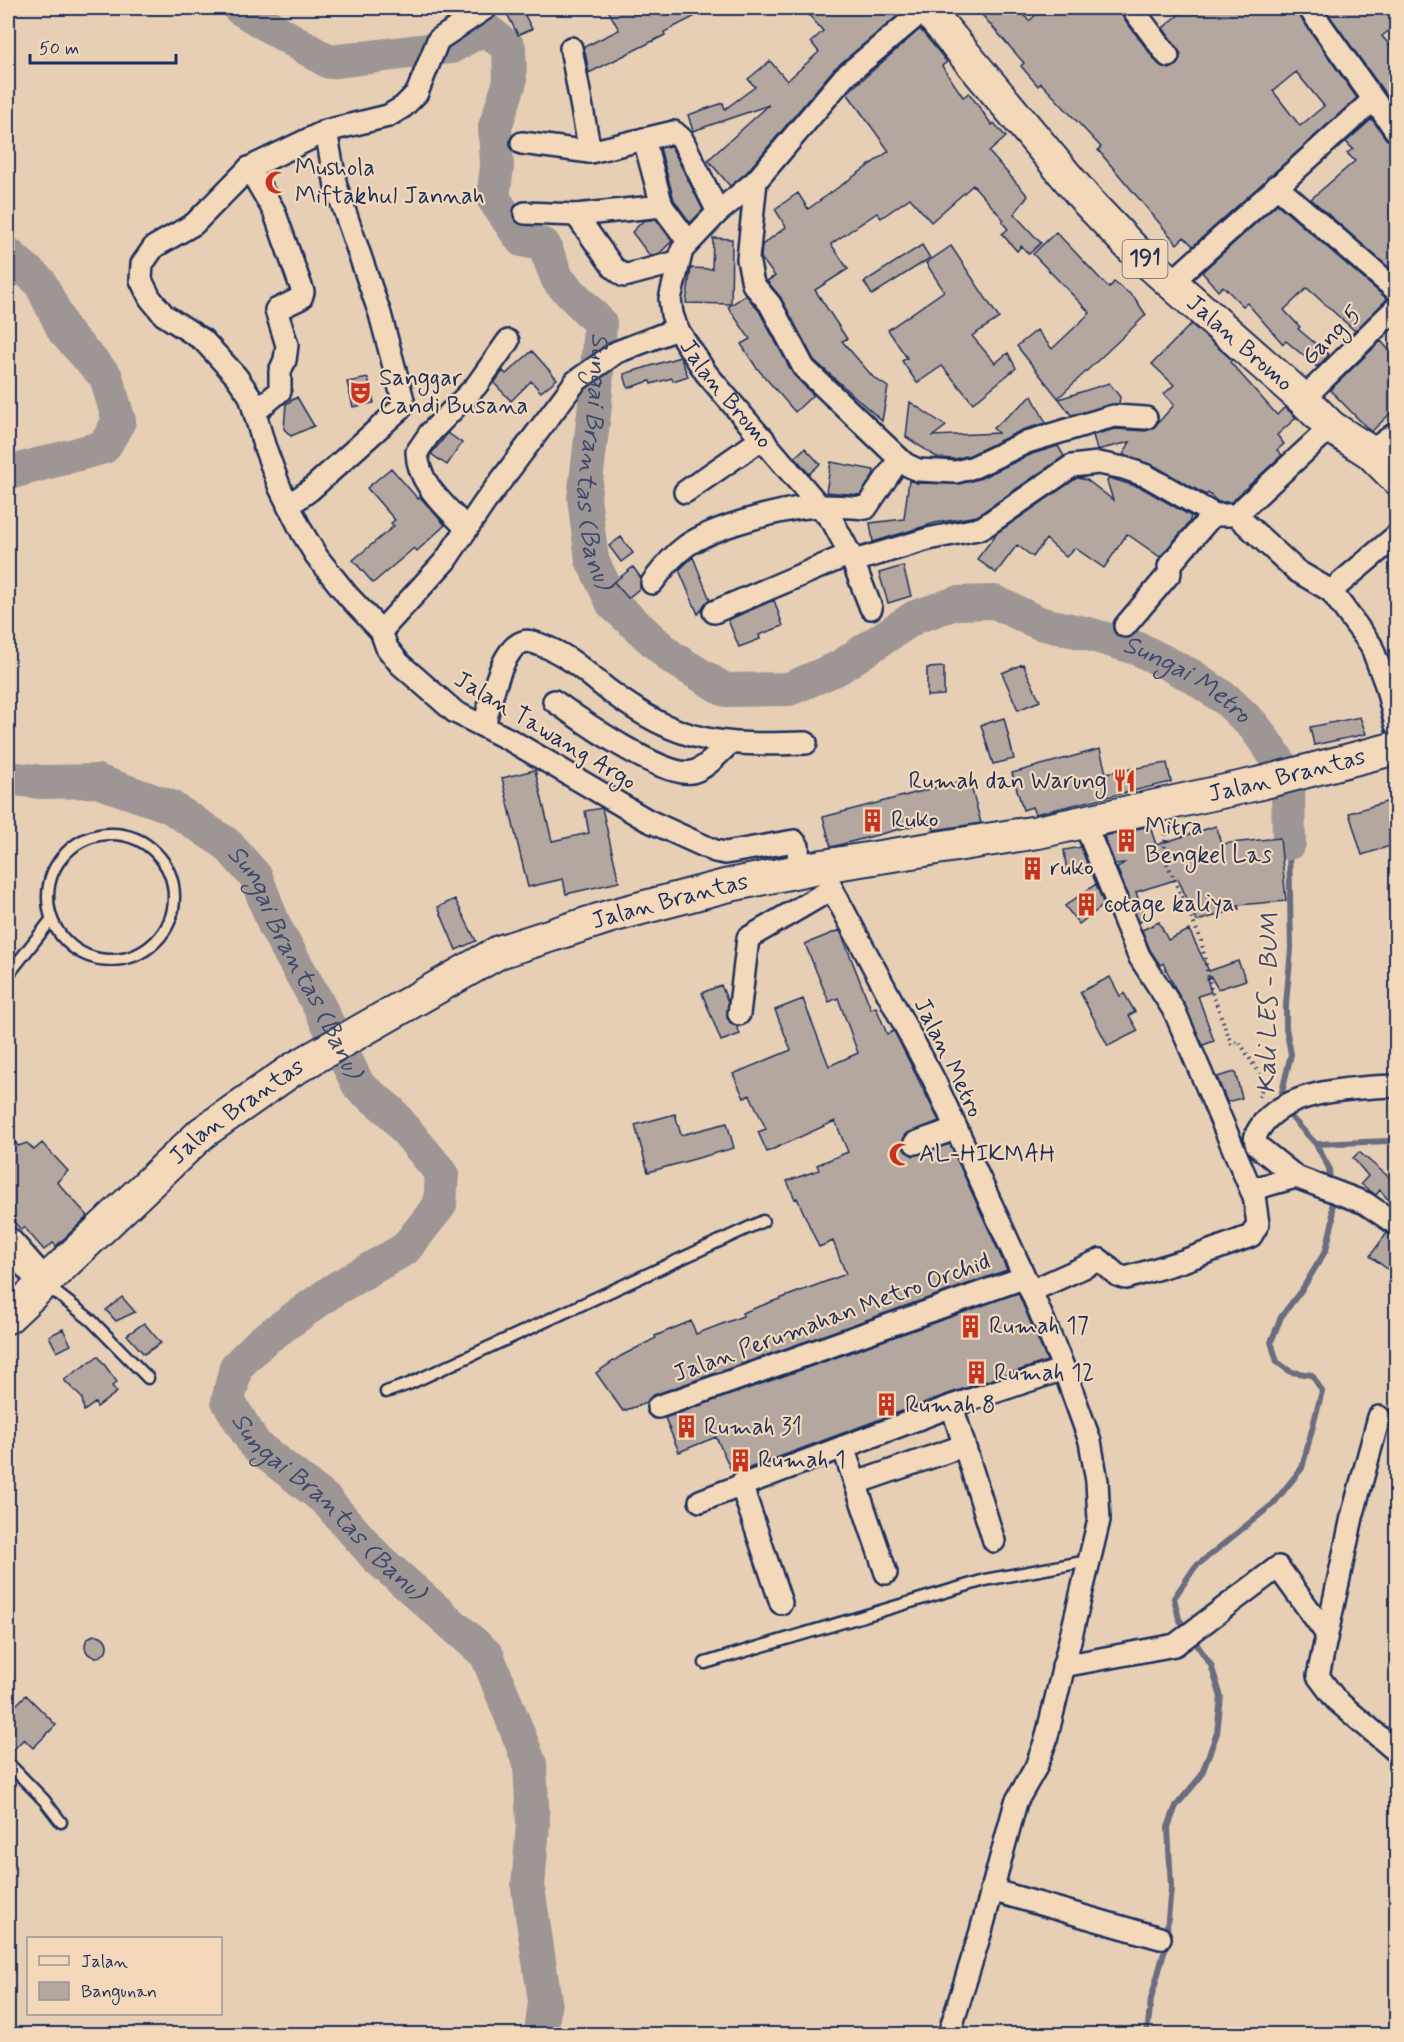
<svg xmlns="http://www.w3.org/2000/svg" width="1404" height="2042" viewBox="0 0 1404 2042" font-family="Mynerve,sans-serif">
	<style>
		.lines { fill: none; stroke-linecap: round; stroke-linejoin: round }
		.stream { stroke: #6a6d7f; stroke-width: 6 }
		.river { stroke: #9e9695; stroke-width: 34 }
		.building { fill: #b4a7a0; stroke: #1b2f5e; stroke-width: 1.5; fill-rule: evenodd }
		.service-casing { stroke: #1b2f5e; stroke-width: 15 }
		.minor-casing { stroke: #1b2f5e; stroke-width: 26 }
		.secondary-casing { stroke: #1b2f5e; stroke-width: 33 }
		.primary-casing { stroke: #1b2f5e; stroke-width: 36 }
		.path { stroke: #1b2f5e; stroke-width: 4; stroke-dasharray: 1.5 4.5; stroke-linecap: butt }
		.service { stroke: #f3d9ba; stroke-width: 10 }
		.minor { stroke: #f3d9ba; stroke-width: 21 }
		.secondary { stroke: #f3d9ba; stroke-width: 28 }
		.primary { stroke: #f3d9ba; stroke-width: 32 }
		.labels { text-anchor: middle; dominant-baseline: central; stroke-width: 4.5; stroke-linejoin: round; paint-order: stroke }
		.shield { fill: #f3d9ba; stroke: #5c627a; stroke-width: 1.5 }
		.shield-label { font-size: 22px; font-weight: bold; fill: #1b2f5e }
		.poi-label { font-size: 24px; fill: #1b2f5e; stroke: #f3d9ba; text-anchor: start }
		.street-label { font-size: 24px; fill: #1b2f5e; stroke: #f3d9ba }
		.water-label { font-size: 26px; font-style: italic; fill: #3c496c; stroke: #f3d9ba }
	</style>
	<rect width="100%" height="100%" fill="#e6cfb5"/>
	<filter id="ink" filterUnits="userSpaceOnUse"><feTurbulence type="fractalNoise" baseFrequency=".0167" numOctaves="2"/><feDisplacementMap in="SourceGraphic" scale="12" xChannelSelector="R" yChannelSelector="G"/><feConvolveMatrix kernelMatrix="1 2 1 2 8 2 1 2 1" color-interpolation-filters="sRGB"/></filter>
	<g filter="url(#ink)">
		<g class="lines">
			<path class="stream" d="M1316,1144L1388,1141L1396,1143
				M1147,2034L1151,1999L1165,1949L1171,1888L1168,1827L1176,1806L1201,1776L1217,1733L1221,1697L1211,1665L1179,1619L1174,1598L1195,1567L1273,1504L1302,1468L1322,1391L1312,1375L1291,1372L1277,1362L1271,1342L1281,1317L1303,1288L1326,1250L1333,1220L1329,1168L1316,1144L1292,1118L1282,1092L1291,1054L1286,1028V1004L1291,949L1289,843"/>
			<g class="river">
				<path id="s1" d="M239,8L329,62L451,47L484,28L509,48L510,82L495,127L497,167L493,198L522,240L544,245L558,280L600,323L595,405L584,498L592,560L613,604L671,657L725,690L789,689L838,668L915,617L956,603L995,602L1039,623L1089,634L1139,649L1192,676L1227,700L1254,726L1278,760L1288,788L1289,843"/>
				<path d="M8,254L40,282L64,331L106,377L119,421L104,447L8,473"/>
				<path id="s2" d="M8,778L41,782L97,781L169,806L227,844L256,877L275,927L316,1000L359,1086L390,1111L442,1174L440,1205L405,1249L335,1289L261,1342L236,1367L228,1401L255,1445L326,1500L377,1558L487,1655L530,1764L533,1824L528,1888L545,2001L541,2034"/>
			</g>
		</g>
		<path class="building" d="M504,8H521L532,29L518,35Z
			M607,8H711L664,32L665,35L589,73L584,47L619,30Z
			M820,8H907L834,69L747,172L730,186L708,160L769,105L693,131L688,115L723,103L725,109L755,87L748,79L770,61L787,81L819,52L811,42L823,31L810,16Z
			M976,8H1017L1029,21L1044,8H1120L1122,16L1158,64L1169,69L1176,66L1181,54L1163,28L1187,8H1297L1299,15L1357,98L1193,246L1184,237L1177,244L1098,150L1101,147L1041,83L1038,86L1021,66L1024,63ZM1296,72L1324,106L1300,126L1273,91Z
			M1324,8H1396V25L1382,36L1396,53V105L1394,106Z
			M920,29L947,62L942,66L963,97L969,93L992,125L994,123L1006,137L989,152L1028,196L1014,214L1041,243L1029,254L1021,246L1017,251L1002,234L1008,229L1002,222L1004,220L973,185L931,222L910,198L881,218L877,213L831,244L848,269L815,290L847,339L842,341L873,377L888,387L882,421L814,360L781,298L767,281L775,276L761,258L762,245L786,227L775,209L798,193L808,209L889,151L847,93Z
			M1372,119L1386,139L1396,144V274L1311,199L1355,161L1347,153L1353,149L1346,142Z
			M671,146L703,210L690,223L674,200L660,148Z
			M1277,204L1387,299L1355,331L1307,288L1284,310L1300,327L1298,329L1329,355L1317,367L1286,341L1283,344L1247,303L1243,306L1223,286L1218,291L1202,272Z
			M656,219L672,241L660,253L650,256L632,232L643,221Z
			M1056,232L1109,288L1114,282L1134,297L1146,315L1058,398L1017,346L1037,330L1052,349L1090,313L1033,254Z
			M713,238L732,239L731,304L686,303L691,268L712,269Z
			M922,245L930,258L872,295L864,282Z
			M951,246L999,318L972,336L995,363L1008,353L1016,368L973,403L942,366L917,383L902,361L907,358L888,330L944,291L926,263Z
			M746,295L759,311L793,374L813,395L795,412L756,367L741,344L750,339L728,307Z
			M1191,324L1232,360L1230,362L1277,415L1285,407L1296,418L1277,435L1284,444L1277,450L1282,455L1231,502H1218L1208,493L1206,495L1153,465L1123,455L1130,442L1097,450L1093,435L1115,429L1146,431L1156,425L1174,405L1164,394L1174,385L1152,364Z
			M1381,341L1396,358V408L1371,432L1330,390Z
			M532,351L557,379L541,392L531,381L511,401L494,383L503,371L506,374Z
			M680,357L688,376L673,381L672,378L651,384L650,381L628,388L624,374Z
			M368,378L374,403L353,407L347,382Z
			M1109,383L1120,397L1119,404L1071,415L1059,399Z
			M1032,396L1046,423L1022,430L970,455L955,459L938,458L906,437L910,402L946,426L933,436L998,433L993,428Z
			M297,397L314,426L291,436L284,429L286,404Z
			M448,433L462,443L447,465L431,454Z
			M1058,446L1064,456L977,516L935,523L873,542L870,523L904,519L909,480L917,483L959,484L979,479L1032,454Z
			M805,448L820,464L809,474L795,457Z
			M831,462L874,470L873,476L860,495L826,492Z
			M391,468L418,499L420,497L445,525L417,551L414,548L373,583L353,560L394,526L391,523L395,520L367,488Z
			M1077,478L1087,480L1113,500L1107,481L1109,478L1142,488L1191,516L1189,523L1160,557L1127,534L1104,568L1075,548L1066,557L1046,539L1033,557L1017,545L996,573L977,559L997,533Z
			M621,537L633,553L621,562L609,546Z
			M693,557L710,600L698,614L679,570Z
			M903,566L911,596L888,603L879,573Z
			M633,567L641,578L640,588L628,598L614,582Z
			M774,600L783,626L759,635L760,639L739,647L728,620Z
			M1023,664L1040,701L1018,710L1002,673Z
			M944,667V695L927,696V668Z
			M1360,717L1366,734L1314,745L1310,727Z
			M1004,718L1014,759L993,764L981,725Z
			M1100,749L1106,773L1167,763L1171,782L1035,814L1032,807L1023,810L1012,773Z
			M535,770L552,841L589,833L585,811L602,808L619,882L566,894L563,879L528,887L502,778Z
			M969,779L981,823L934,830L931,821L831,847L823,817Z
			M1396,799V844L1362,855L1349,813Z
			M1150,826L1156,845L1216,826L1221,844L1280,838L1286,901L1238,905L1239,909L1197,921L1178,879L1136,892L1145,920L1139,922L1117,868L1124,863L1115,864L1104,836Z
			M1081,847L1089,869L1067,873L1064,850Z
			M1096,884L1104,905L1079,924L1065,906Z
			M455,899L476,941L456,950L438,907Z
			M1159,922L1168,940L1189,930L1209,971L1238,961L1246,980L1218,989L1211,977L1207,979L1211,992L1198,996L1214,1041L1203,1045L1163,963L1160,965L1150,950L1142,930Z
			M840,930L871,1009L876,1007L887,1034L894,1031L939,1121L906,1134L903,1148L913,1156L950,1144L1007,1270L654,1395L646,1403L623,1411L596,1373L621,1356L656,1338L655,1336L691,1321L696,1334L743,1316L742,1313L846,1274L833,1241L819,1247L797,1198L795,1199L787,1181L819,1170L817,1165L848,1152L835,1121L767,1152L758,1132L766,1129L750,1095L744,1098L733,1074L791,1050L775,1010L803,999L829,1066L858,1053L838,998L829,1002L805,944Z
			M1110,977L1120,996L1124,993L1135,1012L1129,1015L1138,1031L1108,1046L1080,992Z
			M721,985L728,1002L727,1018L737,1027L740,1034L721,1041L702,993Z
			M1235,1072L1242,1098L1227,1102L1217,1077Z
			M675,1114L681,1135L727,1123L734,1148L648,1172L635,1125Z
			M8,1132L18,1146L27,1143L34,1150L42,1143L68,1171L57,1182L88,1216L56,1246L53,1243L44,1250L24,1227L21,1230L8,1215Z
			M1359,1152L1396,1183V1209L1380,1190L1376,1195L1361,1184L1368,1176L1353,1158Z
			M1387,1233L1396,1237V1262L1390,1271L1370,1256Z
			M1018,1293L1047,1361L948,1394L733,1474L716,1437L679,1452L665,1418Z
			M122,1297L135,1312L116,1321L106,1310Z
			M144,1323L161,1343L144,1354L127,1335Z
			M63,1329L71,1345L57,1352L49,1336Z
			M98,1356L117,1382L112,1386L117,1392L97,1407L95,1403L84,1411L82,1398L64,1380Z
			M85 1646a11 11 0 1 1 22 0a11 11 0 1 1-22 0Z
			M26,1695L56,1725L33,1748L24,1739L8,1755V1713Z"/>
		<g class="lines">
			<defs>
				<path id="service" d="M48 897a63 63 0 1 1 126 0a63 63 0 1 1-126 0Z
					M8,975L51,920
					M46,1285L91,1320L148,1378
					M386,1392L409,1384L763,1221
					M705,1663L985,1580L1088,1561
					M8,1763L44,1800L61,1822"/>
				<g id="minor">
					<path d="M486,8L438,40L417,93L403,107L388,116L326,131L249,168L194,224L154,247L142,264L141,280L150,298L164,315L203,340L236,376L250,396L264,445L280,488L302,532L317,557L348,596L381,631L387,648L400,664L455,712L512,741L647,820L715,851L725,853L794,841L798,846L799,871"/>
					<path d="M926,8L844,77L756,181L748,259L753,284L770,304L804,368L905,464L918,470L956,472L974,467L1027,442L1103,419L1114,416L1146,418"/>
					<path d="M1132,8L1168,56"/>
					<path d="M1309,8L1396,131"/>
					<path d="M571,48L590,152"/>
					<path d="M522,143L590,152L674,132L682,139L718,212"/>
					<path d="M249,168L274,211L303,292L301,298L276,310L287,345L285,360L280,371V391L255,412"/>
					<path id="s3" d="M756,181L718,212L682,250L670,299L672,314L677,329L706,373L833,522L850,554L871,608"/>
					<path d="M1276,186L1396,290"/>
					<path d="M662,206L688,241"/>
					<path d="M525,213L576,215L662,206L644,139"/>
					<path d="M576,215L613,267L624,276L677,262"/>
					<path d="M1172,282L1373,100"/>
					<path d="M1303,399L1396,308"/>
					<path d="M1370,452L1396,433"/>
					<path d="M685,492L763,438"/>
					<path d="M288,506L310,490L401,408L403,400L380,314L336,186L326,131"/>
					<path d="M1236,515L1297,571L1331,591L1396,536"/>
					<path d="M467,529C446,506 418,485 417,452L430,433L476,386L508,341"/>
					<path d="M854,561L928,539L982,528L1072,466L1098,463L1124,468L1147,476L1215,515"/>
					<path d="M652,583C663,569 672,556 686,546C714,526 790,506 824,506C838,506 852,507 866,508L898,461"/>
					<path d="M1331,591L1371,645L1386,685L1396,725"/>
					<path d="M714,612L850,554"/>
					<path d="M1125,626L1170,573L1169,566L1209,519L1215,515H1236L1331,427"/>
					<path d="M381,631L445,561L485,502L576,381L617,352L677,329"/>
					<path d="M554,701C579,719 663,778 692,772C706,769 719,753 729,744"/>
					<path d="M484,726C490,705 500,649 523,642C529,640 535,643 541,645C569,655 585,672 608,690C680,744 719,746 806,743"/>
					<path d="M1084,822L1139,956L1175,1012L1252,1192"/>
					<path d="M823,866L832,889L934,1080L1031,1291L1064,1369L1090,1441L1097,1481L1099,1520L1046,1740L1036,1767L1016,1802L981,1931L949,2034"/>
					<path d="M739,1014L748,938L832,889"/>
					<path d="M1396,1086C1354,1088 1284,1089 1259,1129C1254,1137 1254,1143 1261,1149L1296,1177L1365,1203L1396,1224"/>
					<path d="M915,1143L955,1129"/>
					<path d="M1031,1291L1100,1260L1117,1275L1126,1278L1183,1261L1251,1236L1258,1224L1253,1189L1296,1177"/>
					<path d="M952,1406L994,1541"/>
					<path d="M658,1407L1023,1278"/>
					<path d="M1379,1417L1352,1517L1318,1676L1336,1700L1396,1751"/>
					<path d="M843,1447L886,1573"/>
					<path d="M856,1483L963,1446"/>
					<path d="M741,1484L781,1603"/>
					<path d="M700,1501L952,1406L1064,1369"/>
					<path d="M1063,1666L1175,1645L1278,1567L1326,1633"/>
					<path d="M991,1890L1160,1938"/>
				</g>
				<path id="secondary" d="M8,1242L44,1283"/>
				<g id="primary">
					<path id="s4" d="M926,8L1088,202L1133,249L1303,399L1331,427L1370,452L1396,478"/>
					<path id="s5" d="M8,1317L202,1133L292,1070L499,952L611,916L725,886L823,866L1038,832L1257,784L1396,748"/>
				</g>
			</defs>
			<use href="#service" class="service-casing"/>
			<use href="#minor" class="minor-casing"/>
			<use href="#secondary" class="secondary-casing"/>
			<use href="#primary" class="primary-casing"/>
			<path class="path" d="M1166,828L1164,856L1201,940L1211,990L1232,1045L1239,1041L1264,1082L1258,1101"/>
			<use href="#service" class="service"/>
			<use href="#minor" class="minor"/>
			<use href="#secondary" class="secondary"/>
			<use href="#primary" class="primary"/>
		</g>
	</g>
	<defs>
		<symbol id="mosque-bare" viewBox="-9 -9 18 18"><path d="M3.5-4.9A6 6 0 1 0 3.5 4.9A5 5 0 1 1 3.5-4.9Z" fill="#c8321e" stroke="#f3d9ba" stroke-width="2.5" paint-order="stroke"/></symbol>
		<symbol id="theatre-bare" viewBox="-9 -9 18 18"><path d="M-5-5.5Q0-4 5-5.5V0Q5 5 0 6Q-5 5-5 0ZM-3.3-2.5H-1v1.5H-3.3ZM1-2.5H3.3v1.5H1ZM-2.8 1Q0 5.5 2.8 1Z" fill="#c8321e" stroke="#f3d9ba" stroke-width="2.5" paint-order="stroke"/></symbol>
		<symbol id="restaurant-bare" viewBox="-9 -9 18 18"><path d="M-5-6h1v4h1v-4h1v4h1v-4h1v5L-1.5 .5V6h-2V.5L-5-1ZM5-6V6H3V1.5H1.5Q1.5-4 5-6Z" fill="#c8321e" stroke="#f3d9ba" stroke-width="2.5" paint-order="stroke"/></symbol>
		<symbol id="building-bare" viewBox="-9 -9 18 18"><path d="M-4-6H4V6H1V3H-1V6H-4ZM-2.5-4.3h1.7v1.8h-1.7ZM.8-4.3h1.7v1.8H.8ZM-2.5-1h1.7V.8h-1.7ZM.8-1h1.7V.8H.8Z" fill="#c8321e" stroke="#f3d9ba" stroke-width="2.5" paint-order="stroke"/></symbol>
	</defs>
	<g fill-rule="evenodd">
		<use href="#mosque-bare" x="260" y="166" width="33" height="33"/>
		<use href="#theatre-bare" x="344" y="376" width="33" height="33"/>
		<use href="#restaurant-bare" x="1108" y="764" width="33" height="33"/>
		<use href="#building-bare" x="856" y="804" width="33" height="33"/>
		<use href="#building-bare" x="1110" y="824" width="33" height="33"/>
		<use href="#building-bare" x="1016" y="852" width="33" height="33"/>
		<use href="#building-bare" x="1070" y="888" width="33" height="33"/>
		<use href="#mosque-bare" x="884" y="1138" width="33" height="33"/>
		<use href="#building-bare" x="954" y="1310" width="33" height="33"/>
		<use href="#building-bare" x="960" y="1356" width="33" height="33"/>
		<use href="#building-bare" x="870" y="1388" width="33" height="33"/>
		<use href="#building-bare" x="670" y="1410" width="33" height="33"/>
		<use href="#building-bare" x="724" y="1444" width="33" height="33"/>
	</g>
	<g class="labels">
		<rect class="shield" x="1122.5" y="240" width="45" height="38" rx="4.5"/>
		<g class="shield-label">
			<text x="1145" y="259">191</text>
		</g>
		<g class="poi-label">
			<text x="295" y="168">Mushola<tspan x="295" dy="28">Miftakhul Jannah</tspan></text>
			<text x="379" y="378">Sanggar<tspan x="379" dy="28">Candi Busana</tspan></text>
			<text x="1107" y="781" text-anchor="end">Rumah dan Warung</text>
			<text x="891" y="820">Ruko</text>
			<text x="1145" y="827">Mitra<tspan x="1145" dy="28">Bengkel Las</tspan></text>
			<text x="1050" y="868">ruko</text>
			<text x="1104" y="904">cotage kaliya</text>
			<text x="919" y="1154">AL-HIKMAH</text>
			<text x="989" y="1326">Rumah 17</text>
			<text x="994" y="1373">Rumah 12</text>
			<text x="905" y="1405">Rumah 8</text>
			<text x="704" y="1427">Rumah 31</text>
			<text x="758" y="1460">Rumah 1</text>
		</g>
		<g class="street-label">
			<text transform="translate(1332 336) rotate(-44)">Gang 5</text>
			<text stroke="none"><textPath href="#s4" startOffset="460">Jalan Bromo</textPath></text>
			<text stroke="none"><textPath href="#s3" startOffset="264">Jalan Bromo</textPath></text>
			<text transform="translate(545 731) rotate(31)">Jalan Tawang Argo</text>
			<text stroke="none"><textPath href="#s5" startOffset="1424">Jalan Brantas</textPath></text>
			<text stroke="none"><textPath href="#s5" startOffset="794">Jalan Brantas</textPath></text>
			<text transform="translate(948 1058) rotate(64)">Jalan Metro</text>
			<text stroke="none"><textPath href="#s5" startOffset="308">Jalan Brantas</textPath></text>
			<text transform="translate(832 1318) rotate(-20)">Jalan Perumahan Metro Orchid</text>
		</g>
		<g class="water-label">
			<text stroke="none"><textPath href="#s1" startOffset="762">Sungai Brantas (Banu)</textPath></text>
			<text stroke="none"><textPath href="#s1" startOffset="1552">Sungai Metro</textPath></text>
			<text stroke="none"><textPath href="#s2" startOffset="372">Sungai Brantas (Banu)</textPath></text>
			<text transform="translate(1269 1003) rotate(-89)">Kali LES - BUM</text>
			<text stroke="none"><textPath href="#s2" startOffset="1110">Sungai Brantas (Banu)</textPath></text>
		</g>
	</g>
	<rect width="1404" height="2042" fill="none" stroke="#f3d9ba" stroke-width="30"/>
	<rect x="15" y="15" width="1374" height="2012" fill="none" stroke="#1b2f5e" stroke-width="2" filter="url(#ink)"/>
	<rect x="27" y="1937" width="195" height="78" fill="#f3d9ba" stroke="#9d9595" stroke-width="1.5"/>
	<rect x="39" y="1956" width="30" height="9" fill="#f3d9ba" stroke="#9d9595" stroke-width="1.5"/>
	<text x="81" y="1967" font-size="18" fill="#1b2f5e">Jalan</text>
	<rect x="39" y="1982" width="30" height="18" fill="#b4a7a0" stroke="#9d9595" stroke-width="1.5"/>
	<text x="81" y="1997" font-size="18" fill="#1b2f5e">Bangunan</text>
	<path d="M30 54v9h146v-9" fill="none" stroke="#1b2f5e" stroke-width="3"/>
	<text x="39" y="54" font-size="18" fill="#1b2f5e" stroke="#f3d9ba" stroke-width="4.5" paint-order="stroke">50 m</text>
</svg>
